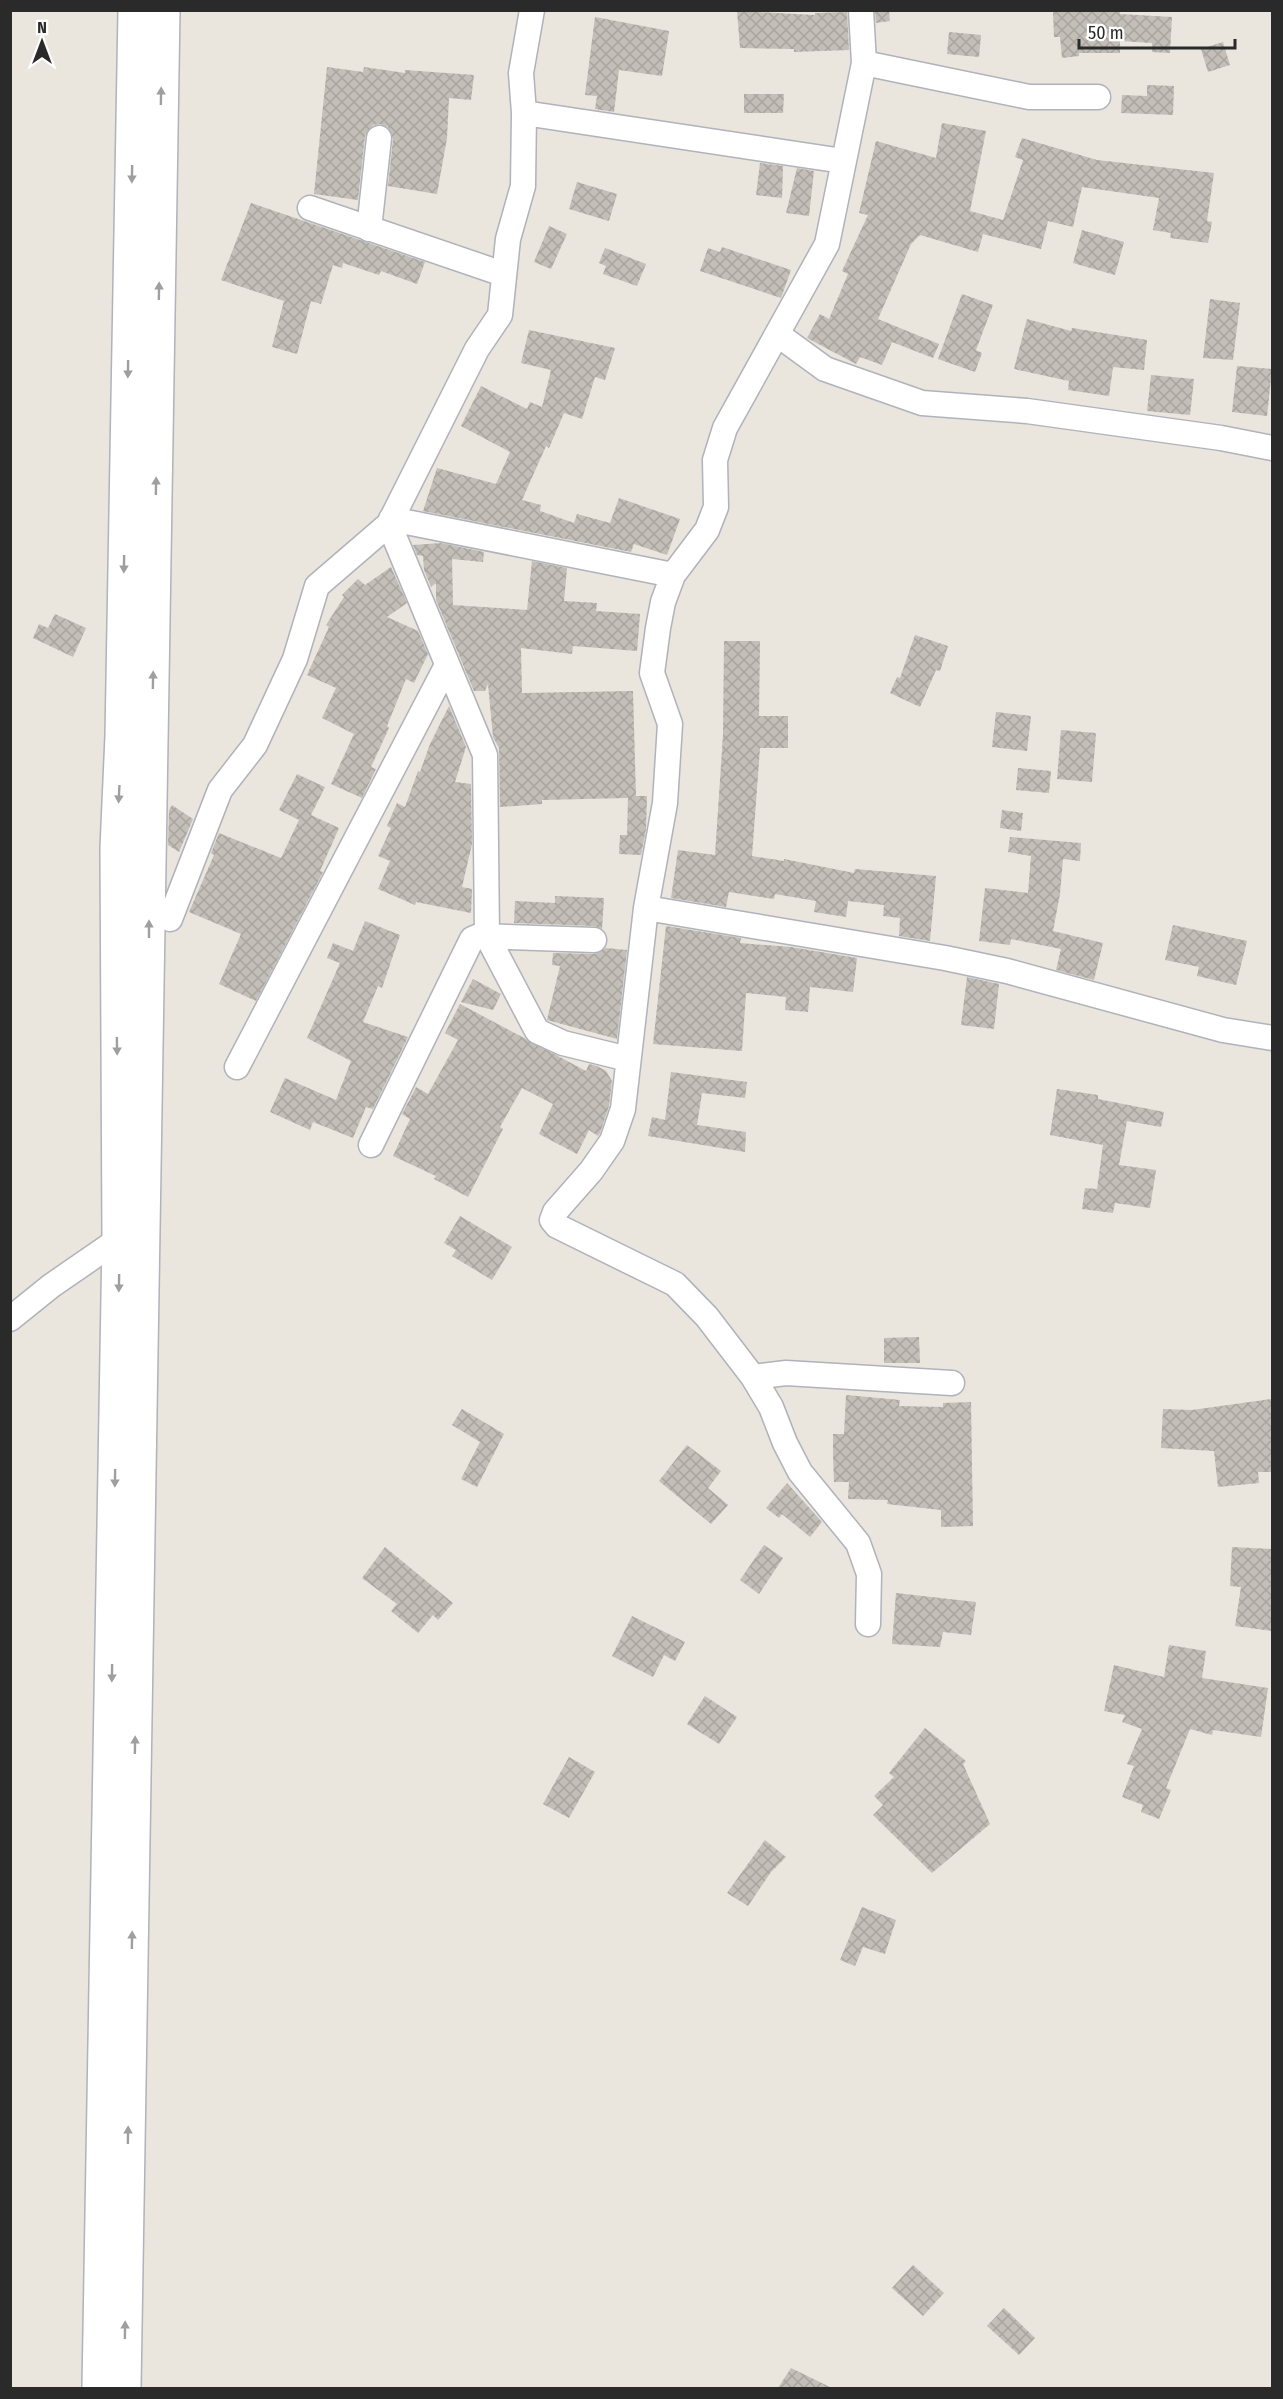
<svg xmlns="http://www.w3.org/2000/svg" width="1283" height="2399" viewBox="0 0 1283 2399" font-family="'Fira Sans Condensed',sans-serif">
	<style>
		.building { fill: url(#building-cross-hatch) }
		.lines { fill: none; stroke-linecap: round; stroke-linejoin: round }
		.minor-casing { stroke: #b0b2bc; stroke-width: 27 }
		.secondary-casing { stroke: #b0b2bc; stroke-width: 36 }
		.minor { stroke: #fff; stroke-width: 24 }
		.secondary { stroke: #fff; stroke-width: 33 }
		.oneway { fill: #9f9f9f }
	</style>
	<defs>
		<pattern id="building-cross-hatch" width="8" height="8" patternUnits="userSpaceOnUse" patternTransform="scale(1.5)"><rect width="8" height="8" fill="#c3bfb8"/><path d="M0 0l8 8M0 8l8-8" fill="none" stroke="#a8a49e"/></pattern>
	</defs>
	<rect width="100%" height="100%" fill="#eae5dd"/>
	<path class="building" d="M737,11L815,15V13L847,12L849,50L794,52V49L740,48Z
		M875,11H889L890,21L876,23Z
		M1120,11V14L1172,17L1170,53L1152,52V43L1120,41V53H1079V56L1062,58L1060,37H1054L1053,12Z
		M595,17L669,31L662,76L619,70L614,112L595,109L597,96L585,95Z
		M949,32L981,35L979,57L947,54Z
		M1223,42L1230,65L1208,72L1201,49Z
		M327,67L363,72L364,67L405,73V70L474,75L471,100L449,98L447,138L437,194L388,186L393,139L388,127L380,124L373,125L365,136L358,200L314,194Z
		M1147,85L1174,86L1173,115L1121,113L1122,95L1147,96Z
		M744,94H784L783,113H744Z
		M942,123L986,131L970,211L1003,220L1023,160L1015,157L1022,138L1097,160L1214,173L1207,221L1212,222L1208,243L1170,238L1171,233L1153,230L1159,198L1082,187L1073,227L1048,221L1041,249L983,234L978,252L920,235L911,244L878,319L939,344L933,358L892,342L882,365L860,357L856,364L807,338L820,314L829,319L848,274L842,271L868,215L859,213L876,141L936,158Z
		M760,163L783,166L782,198L756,195Z
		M797,168L814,171L809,216L786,213Z
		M577,182L617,194L609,221L569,209Z
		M251,203L425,262L417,284L381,271L379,275L343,263L342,268L333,265L321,304L311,301L297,354L272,347L284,301L221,280Z
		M549,226L567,234L551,269L534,262Z
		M1082,230L1124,242L1115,275L1073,263Z
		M722,247L791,270L781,298L700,271L708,248L720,252Z
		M605,248L646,264L637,286L603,274L606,266L599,263Z
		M962,294L993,305L976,350L982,353L975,372L938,359Z
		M1210,299L1240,303L1233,360L1203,358Z
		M1027,319L1071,331L1072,328L1147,340L1144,370L1113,367L1109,396L1068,390L1069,381L1014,369Z
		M529,330L615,348L605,380L595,377L582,419L564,413L549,448L546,446L522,500L541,505L540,511L574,523L577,514L610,523L619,498L680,519L667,555L634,544L631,552L423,511L437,468L496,484L510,452L461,426L481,386L527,409L530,402L542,407L551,370L521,363Z
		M1237,366L1272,369L1267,416L1232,412Z
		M1151,375L1194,379L1190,415L1147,411Z
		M441,543L484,552L483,562L452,559L453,605L527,610L532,561L567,568L564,601L597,603L596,611L640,614L637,651L573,646L572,654L521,648L522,693L633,691L636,796H647L646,829L641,855L619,854L620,835H627L628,798L542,800V804L500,807L499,748L493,737L488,684L485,691H474L436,600V583L431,587L424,570L423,556L417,555L413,545Z
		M391,567L407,603L387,617L418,631L428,654L414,683L406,679L387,726L389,728L371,767L376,769L362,798L331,784L354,734L322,718L336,688L307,675L329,627L326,625L344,597L342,595L358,579L365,585Z
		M55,614L86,628L73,657L33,638L39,624L48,628Z
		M915,635L948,646L940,671L936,670L920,707L890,693L897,677L900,678Z
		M724,641H760L759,716H788V748H760L752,856L784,861V859L854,873L855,869L936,876L930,941L899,936L900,918L883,916L884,905L848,901L846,917L814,912L816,901L775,894L774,899L729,892L726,907L671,898L678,850L715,855L723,735Z
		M449,706L466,747L455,782L471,784L472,844L462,887L472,889L471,913L416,902L415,905L378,889L390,861L378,856L391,828L387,826L397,803L405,807L418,771L420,772L430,744Z
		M996,712L1031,716L1027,751L992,747Z
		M1061,730L1096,733L1092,782L1057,779Z
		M1018,768L1051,771L1049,793L1016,790Z
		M297,774L325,787L311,815L339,828L320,871L323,872L256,1001L219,984L241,934L189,912L214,855L211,853L219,833L281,858L299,820L279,810Z
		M172,805L193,819L179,852L168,845L169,810Z
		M1002,810L1023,813L1021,831L1000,828Z
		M1010,837L1081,843L1080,861L1063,859L1060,894L1053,931L1103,943L1094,980L1056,970L1061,949L1011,939L1010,945L979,941L985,888L1028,893L1031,856L1008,852Z
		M555,896L604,898L602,929L594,926L514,923L515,901L555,903Z
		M365,921L400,935L382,988L378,986L363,1022L408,1037L373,1109L366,1107L353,1138L313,1122L310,1130L270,1112L285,1078L336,1100L351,1061L307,1038L340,963L327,958L333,943L353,951Z
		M1173,925L1247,941L1236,985L1197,976L1199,967L1165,960Z
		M666,926L741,938L740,943L791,947L857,958L853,992L810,987L808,1012L785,1010L786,997L746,993L742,1051L653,1044Z
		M606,948L627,950L617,1039L547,1020L560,966L552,965L553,953L594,954Z
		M967,977L999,984L994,1029L961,1025Z
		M473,979L501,994L493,1010L461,1002Z
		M460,1004L586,1071L589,1064L597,1066L606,1071L612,1081L609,1106L600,1133L598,1136L589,1130L577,1154L539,1134L553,1104L522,1088L500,1127L503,1129L468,1197L434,1179L436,1176L393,1156L410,1119L402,1114L416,1087L428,1094L458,1040L445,1033Z
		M671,1072L747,1082L745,1098L702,1093L697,1125L746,1132L745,1152L648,1136L652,1117L665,1120Z
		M1057,1089L1098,1095V1099L1164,1112L1161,1127L1127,1121L1119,1165L1156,1170L1150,1208L1115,1203L1113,1213L1082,1209L1085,1188L1097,1189L1103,1145L1050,1135Z
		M460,1216L512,1247L492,1280L452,1256L456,1250L444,1243Z
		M919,1337L920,1363H884V1338Z
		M846,1395L900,1400L899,1406L943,1407V1403L971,1402L973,1526L941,1527V1510L887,1504L888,1500L848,1499L849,1482H834L833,1454V1434H844Z
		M1271,1399L1272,1472H1258L1259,1483L1218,1487L1214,1451L1161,1448L1163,1409L1192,1410Z
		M462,1409L504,1434L477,1487L461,1479L480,1442L452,1425Z
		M687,1445L721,1471L708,1488L728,1505L711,1524L659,1481Z
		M787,1483L822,1522L810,1537L782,1514L779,1518L766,1508Z
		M764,1545L783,1558L759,1594L740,1580Z
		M385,1547L453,1603L438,1620L433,1615L418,1633L391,1611L397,1604L362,1578Z
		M1232,1547L1272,1549V1631L1235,1626L1241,1587L1230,1586Z
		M896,1593L976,1602L971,1635L943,1632L940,1647L892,1644Z
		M632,1616L685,1642L675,1661L664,1655L653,1677L612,1656Z
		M1169,1645L1206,1651L1202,1678L1268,1688L1261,1737L1213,1730L1212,1735L1190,1729L1166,1788L1171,1790L1159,1819L1141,1812L1143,1805L1122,1797L1134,1766L1127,1764L1142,1729L1122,1722L1125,1715L1104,1711L1114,1665L1164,1677Z
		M705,1696L737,1717L719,1744L687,1724Z
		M925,1728L966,1761L963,1764L990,1824L932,1873L873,1815L883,1805L874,1796L894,1777L889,1773Z
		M569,1757L595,1772L569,1818L543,1804Z
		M765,1840L786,1857L771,1872L748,1906L727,1893Z
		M862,1907L896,1920L885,1954L863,1947L855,1966L840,1960Z
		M913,2265L944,2293L923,2316L892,2288Z
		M1004,2308L1035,2338L1019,2355L987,2326Z
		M791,2368L832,2388H778Z"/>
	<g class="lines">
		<defs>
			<path id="minor" d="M861,10L864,63L827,244L725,428L715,460L716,507L707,530L673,575L663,602L658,628L652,673L670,724L665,803L646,908L623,1109L612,1141L591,1171L555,1212L552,1220L557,1226L675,1284L707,1317L753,1377L771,1407L785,1443L800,1472L858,1543L869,1574L868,1624
				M864,63L1029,97H1098
				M524,113L843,161
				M310,208L503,274
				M369,229L379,138
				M777,334L825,369L922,403L1027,411L1221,438L1272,448
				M391,519L673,575
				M389,524L485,755L487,936L537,1031L563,1043L628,1059
				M646,908L945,958L1007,971L1223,1030L1272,1038
				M170,919L220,790L255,745L295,659L317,586L389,524L477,349L500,315L508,239L523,186L524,113L521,73L532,10
				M237,1067L446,667
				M371,1145L472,939L479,936L594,940
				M10,1319L51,1286L119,1239
				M753,1377L786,1373L952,1383"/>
			<path id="secondary" d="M99,2388L119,1239L117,848L122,736L135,10
				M124,2388L163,10"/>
		</defs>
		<use href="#minor" class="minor-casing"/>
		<use href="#secondary" class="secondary-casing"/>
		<use href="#minor" class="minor"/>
		<use href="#secondary" class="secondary"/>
	</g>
	<defs><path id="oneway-solid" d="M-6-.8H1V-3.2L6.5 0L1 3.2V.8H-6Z" transform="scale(1.5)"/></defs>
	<g class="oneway">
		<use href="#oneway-solid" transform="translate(161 96) rotate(-89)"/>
		<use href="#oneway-solid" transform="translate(132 174) rotate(91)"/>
		<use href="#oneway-solid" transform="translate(159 291) rotate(-89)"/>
		<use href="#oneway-solid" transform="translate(128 369) rotate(91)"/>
		<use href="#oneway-solid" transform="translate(156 486) rotate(-89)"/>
		<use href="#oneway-solid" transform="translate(124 564) rotate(91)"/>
		<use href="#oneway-solid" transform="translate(153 680) rotate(-89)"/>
		<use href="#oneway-solid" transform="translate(119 794) rotate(93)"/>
		<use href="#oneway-solid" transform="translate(149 929) rotate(-90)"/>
		<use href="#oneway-solid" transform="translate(117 1046) rotate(89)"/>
		<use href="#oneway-solid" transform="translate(119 1283) rotate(91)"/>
		<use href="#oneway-solid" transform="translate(115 1478) rotate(91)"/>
		<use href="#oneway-solid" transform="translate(112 1673) rotate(91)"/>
		<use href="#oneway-solid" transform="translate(135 1745) rotate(-89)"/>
		<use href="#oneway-solid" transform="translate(132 1940) rotate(-89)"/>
		<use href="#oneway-solid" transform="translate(128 2135) rotate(-89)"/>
		<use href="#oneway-solid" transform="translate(125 2330) rotate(-89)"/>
	</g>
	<rect width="1283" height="2399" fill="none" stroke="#2a2a2a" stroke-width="24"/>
	<g transform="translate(42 42)" stroke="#ffffff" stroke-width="4.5" paint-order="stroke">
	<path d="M0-4.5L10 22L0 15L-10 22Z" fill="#2a2a2a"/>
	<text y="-9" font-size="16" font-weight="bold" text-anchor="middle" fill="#2a2a2a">N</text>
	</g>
	<path d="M1079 39v9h156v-9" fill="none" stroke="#2a2a2a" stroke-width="3"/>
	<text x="1088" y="39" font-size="18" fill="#2a2a2a" stroke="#ffffff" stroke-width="4.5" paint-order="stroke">50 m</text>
</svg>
